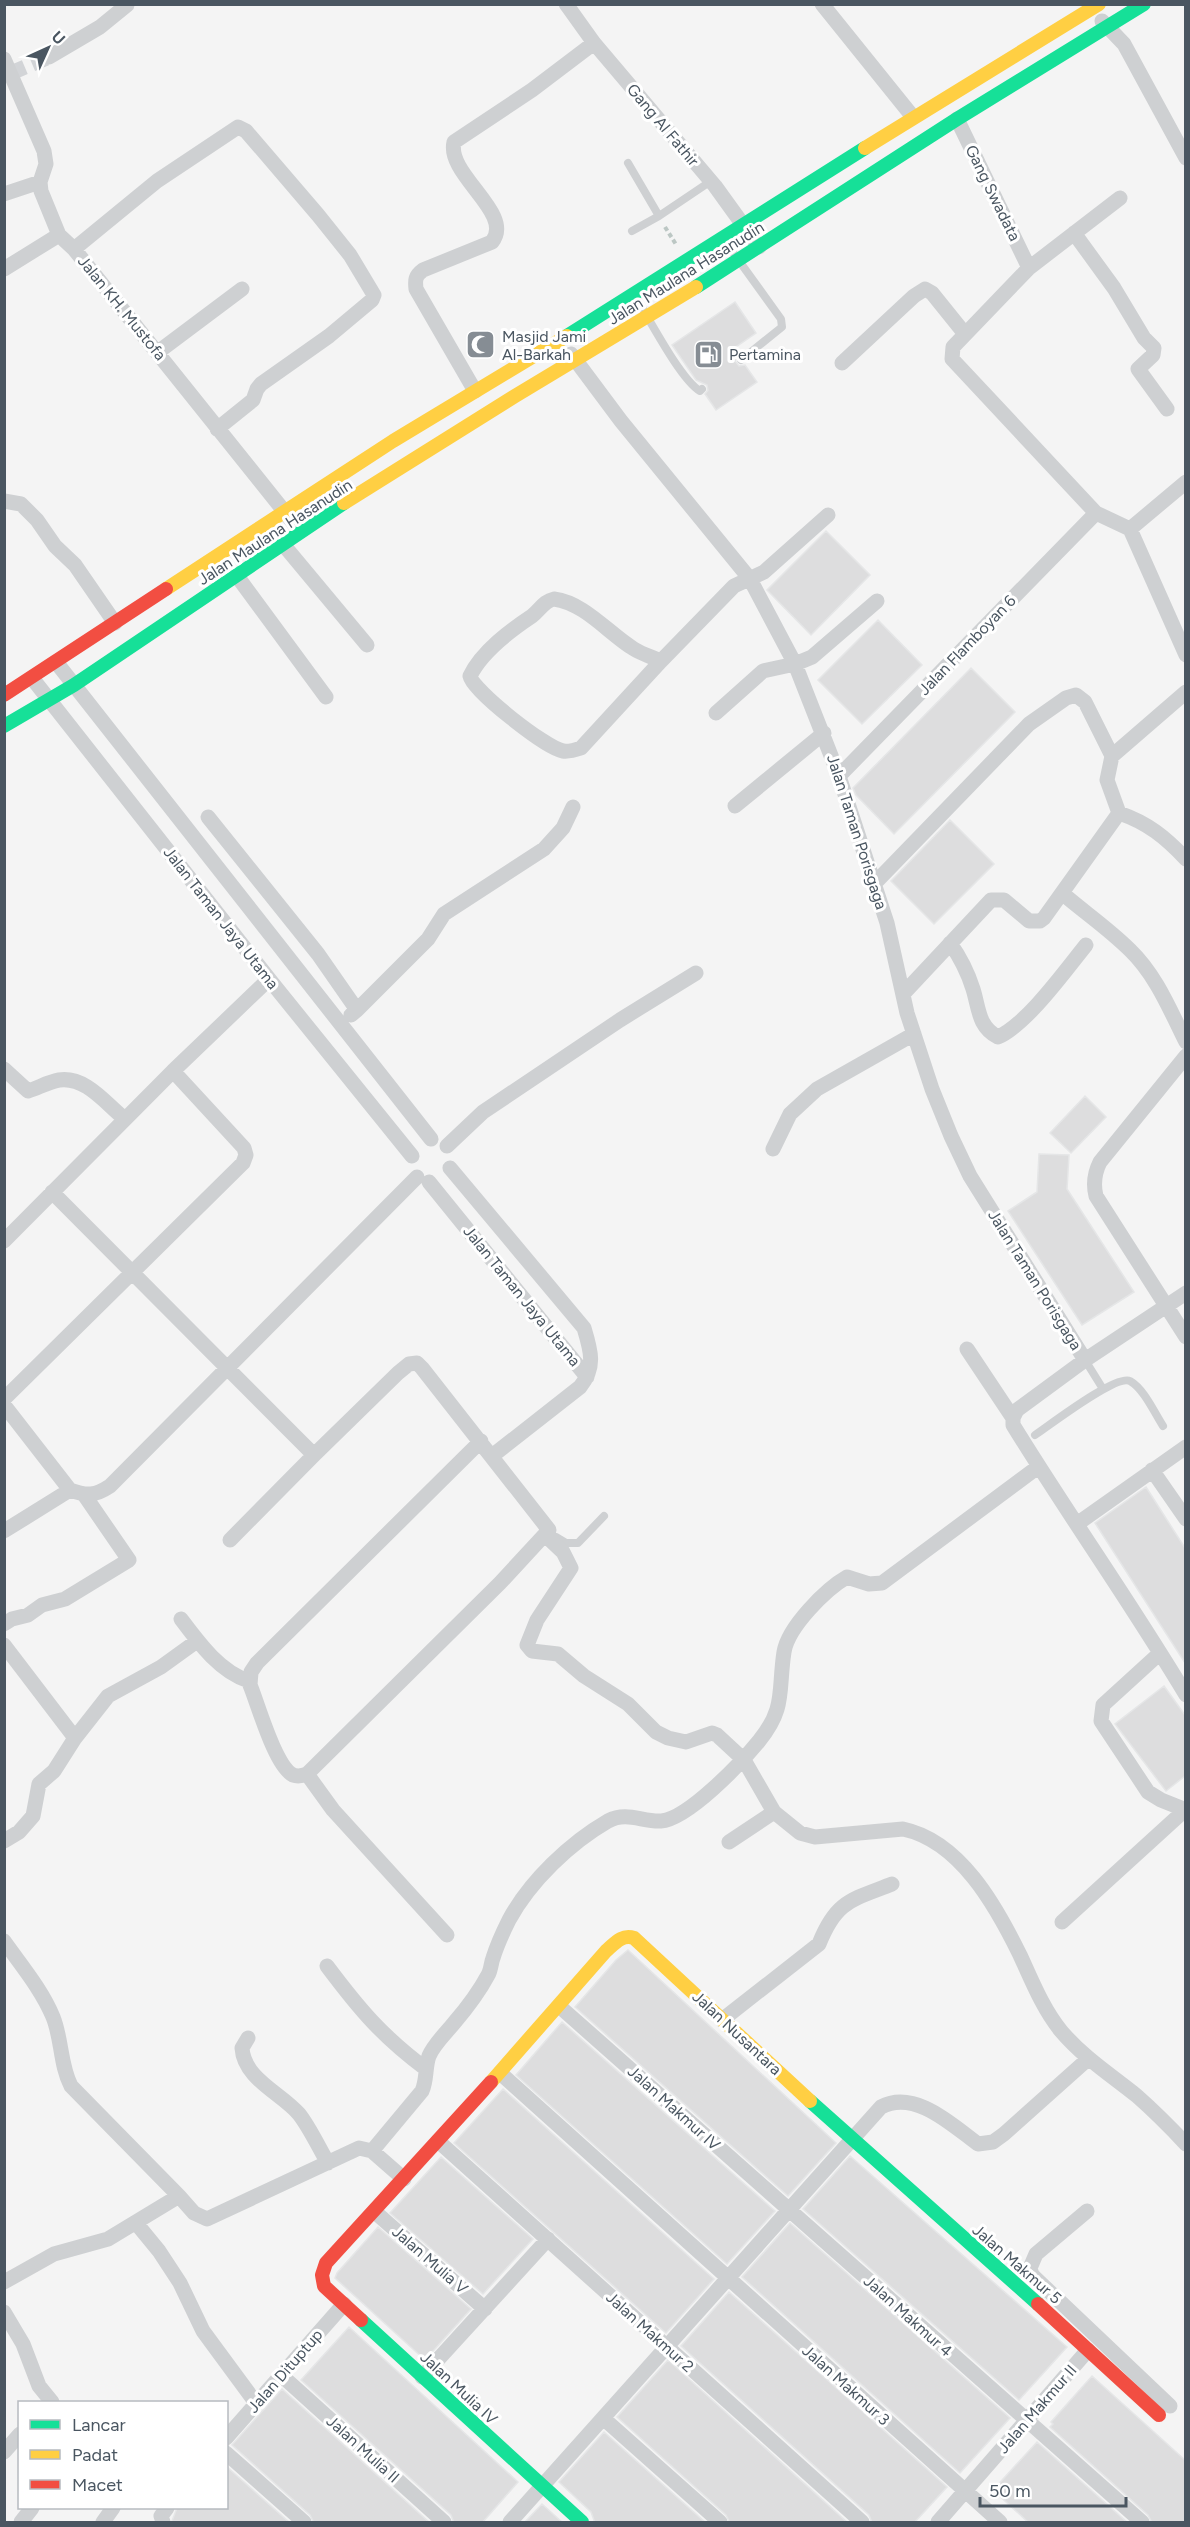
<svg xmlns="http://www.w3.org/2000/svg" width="1190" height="2527" viewBox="0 0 1190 2527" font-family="Figtree,sans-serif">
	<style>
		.building { fill: #ddddde; stroke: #e5e6e7; stroke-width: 1.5 }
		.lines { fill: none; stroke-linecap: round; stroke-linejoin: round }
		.street-tunnel { stroke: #d2d4d7; stroke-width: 15; stroke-dasharray: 15 8; stroke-linecap: butt }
		.path { stroke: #bcc7c4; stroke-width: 4; stroke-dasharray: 4.5 3; stroke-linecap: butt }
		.lane { stroke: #ced0d2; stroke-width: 8 }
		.street { stroke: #ced0d2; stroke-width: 15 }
		.fast { stroke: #16e098; stroke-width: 14 }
		.slow { stroke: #ffcf43; stroke-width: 14 }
		.jam { stroke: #f24e42; stroke-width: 14 }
		.labels { text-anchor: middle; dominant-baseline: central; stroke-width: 6; stroke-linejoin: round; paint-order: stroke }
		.street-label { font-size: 16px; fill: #4a5661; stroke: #fff }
		.poi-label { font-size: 16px; fill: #4a5661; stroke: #fff; text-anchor: start }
	</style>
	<rect width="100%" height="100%" fill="#f4f4f4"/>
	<path class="building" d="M735,302L756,333L733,349L738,355L735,361L739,366L745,365L757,382L716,410L705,394L708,390L707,385L696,380L672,345Z
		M826,531L870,575L811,635L767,590Z
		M878,620L922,665L862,724L818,680Z
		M971,668L1015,712L894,834L856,795L853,788Z
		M950,820L994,864L934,924L891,881Z
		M1085,1096L1106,1117L1071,1153L1050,1133Z
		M1039,1154L1069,1155L1067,1189L1134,1292L1082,1325L1008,1211L1037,1192Z
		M1146,1487L1185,1548V1663L1095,1523Z
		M1164,1686L1185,1715V1776L1166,1791L1115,1724Z
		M628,1950L836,2143L788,2196L575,2007L616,1960Z
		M562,2022L775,2211L727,2264L516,2075Z
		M503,2089L714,2279L666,2333L454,2143Z
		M850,2156L1067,2347L1019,2400L803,2209Z
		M441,2157L533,2239L483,2294L390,2213Z
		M790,2223L1010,2418L960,2473L742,2277Z
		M378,2227L471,2309L425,2360L335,2278L337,2273Z
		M729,2292L947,2487L914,2523H872L869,2515L681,2346Z
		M349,2327L518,2482L482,2523H454L451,2515L301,2380Z
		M668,2360L848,2523H730L726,2515L617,2417Z
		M1092,2376L1185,2460V2523H1152L1148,2515L1050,2427L1053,2424L1051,2422Z
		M282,2389L430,2523H314L310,2515L232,2445Z
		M604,2432L706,2523H595L591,2512L559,2482Z
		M1037,2442L1128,2523H1029L993,2490Z
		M226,2466L290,2523L172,2521L177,2508H226Z
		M542,2504L563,2523H524Z"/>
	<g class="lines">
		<path class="street-tunnel" d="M11,73L49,57"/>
		<path class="path" d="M665,227L677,246"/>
		<path class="lane" d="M628,163L659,216
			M632,231L659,216L711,181
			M724,240L781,319L782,327L741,360
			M635,296C649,318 680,379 700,391L702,389
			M1085,1360L1103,1389
			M1035,1435C1050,1425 1116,1374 1130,1381C1144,1389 1154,1412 1163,1426
			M556,1537L566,1543H578L604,1516"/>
		<path class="street" d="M566,4L594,43L715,186L759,247
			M822,4L913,117
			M1102,21L1124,44L1186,158
			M49,57L100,27L127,5
			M4,59L44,151L46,164L40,182L41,191L59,235L74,249L300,531
			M957,119L1029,268
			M4,194L40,182
			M1120,198L1029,268L953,347L952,359L1096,513L1130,529L1186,482
			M1074,233L1114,288L1144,338L1154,348L1153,355L1138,369L1167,409
			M74,249L157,181L238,127L246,131L318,215L350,255L374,295L372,300L329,336L261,384L257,389L253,400L217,429
			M4,269L59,235
			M158,352L242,289
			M571,354L621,421L750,579L795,664L839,776L887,923L907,1013L932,1089L951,1136L970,1176L1085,1360
			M842,363L914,296L925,289L932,293L965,334
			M475,391L416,289C415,280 415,276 423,270L492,242C515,213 446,175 454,142L532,90L594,43
			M4,501L21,504L37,520L55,546L75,565L115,623
			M1130,529L1186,655
			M282,543L367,645
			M237,576L326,697
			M661,661C652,657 642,654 634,649C609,634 585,603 554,599C544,601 540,610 532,616C511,630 482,651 470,676C473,691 546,748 563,751C569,752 575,750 581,748L661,661L734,586L764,572L828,515
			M56,662L431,1139
			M32,678L269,979L412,1156
			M716,713L763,671L795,664L812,657L877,601
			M839,776L1096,513
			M735,806L824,733
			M1119,813C1148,823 1165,837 1186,859
			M208,817L318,954L357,1010L351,1015
			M874,884L1029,724L1066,698L1076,695L1085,702L1112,756
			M1062,893C1084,912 1109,929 1130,950C1156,975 1170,1010 1186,1042
			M950,943C960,957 968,973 973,989C979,1008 978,1027 998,1037C1027,1024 1065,971 1086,945
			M903,994L991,900H1004L1029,921H1040L1044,918L1119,813L1107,780L1112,756L1186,692
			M357,1010L428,939L444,914L544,849L563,828L573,807
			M1186,1056L1100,1162C1094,1174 1093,1184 1096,1196L1186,1337
			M4,1069L28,1091C38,1088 48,1082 59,1080C86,1076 106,1104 125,1119
			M447,1146L483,1112L620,1020L696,973
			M773,1149L790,1114L817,1089L914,1034
			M450,1168L584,1328C591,1351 596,1367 580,1387L492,1456
			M429,1182L587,1377
			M52,1192L314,1455
			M4,1241L173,1071L269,979
			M967,1349L1013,1418V1425C1069,1516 1131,1603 1186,1695
			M4,1399L243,1163L246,1155L244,1148L173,1071
			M4,1405L70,1490C87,1496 95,1496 110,1486L417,1177
			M1013,1418L1017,1410L1085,1360L1186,1293
			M1152,1470L1186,1519
			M1077,1524L1186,1447
			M4,1531L70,1490
			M545,1535L563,1552L571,1568L537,1620L527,1645L532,1651L558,1654L584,1676L628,1704L656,1732L668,1738L686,1742L712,1733L717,1735L744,1760L774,1812L800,1833L815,1837L903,1829C960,1841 996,1906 1020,1955C1032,1981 1043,2009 1061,2031C1083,2057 1111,2075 1137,2096C1154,2111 1170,2127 1186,2144
			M230,1540L314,1455L398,1373L409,1364L417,1363L422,1368L549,1530L500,1583L307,1774C302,1776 298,1777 293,1775C275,1766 258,1704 250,1685L251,1672L257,1663L481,1441
			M181,1619C199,1643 220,1672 249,1681
			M4,1624L12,1619L28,1615L42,1605L65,1599L129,1560L85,1496
			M4,1645L75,1738L54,1771L39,1784L33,1816L19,1832L4,1841
			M1160,1653L1103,1705L1101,1721L1148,1792L1161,1800L1186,1810
			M75,1738L108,1696L161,1667L197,1641
			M307,1774L333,1810L447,1935
			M729,1842L774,1812
			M1062,1922L1185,1810
			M4,1941C21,1965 42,1990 53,2017C62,2039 60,2065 71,2086L179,2196
			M327,1966C360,2010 382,2036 426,2069
			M559,2006L1142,2522
			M722,2020L819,1944C836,1901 851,1900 892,1884
			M248,2038L242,2048C244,2079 281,2093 299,2114C310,2128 319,2148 328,2163
			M500,2073L1000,2522
			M438,2141L862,2522
			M372,2151L422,2091C427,2080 425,2067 429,2056C434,2044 446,2033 454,2023C466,2009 479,1992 488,1975C491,1970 491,1963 493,1958C497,1945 503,1932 509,1920C530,1881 570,1843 608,1821C627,1811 642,1822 661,1821C688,1819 742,1762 759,1741C786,1708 778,1691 784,1652C788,1627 826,1589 847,1577L869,1584L882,1583L1038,1467
			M1087,2211L1036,2254L1030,2268L1032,2275L1170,2406
			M375,2212L485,2309
			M136,2223L159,2251L180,2283L203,2331L256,2403
			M4,2282L54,2254L108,2239L179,2196L194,2213L207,2219L359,2148L372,2151L404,2179
			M4,2312L23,2344L39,2386L52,2402
			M281,2375L444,2522
			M422,2377L548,2239
			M603,2418L720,2522
			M226,2438L344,2304
			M4,2452L20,2434
			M226,2453L304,2522
			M21,2522L32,2508
			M103,2522L113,2508
			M163,2522L161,2516L167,2508
			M510,2522L881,2107C915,2089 952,2125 978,2144L993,2142L1004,2134L1088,2059
			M938,2522L1088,2350"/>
		<path class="fast" d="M696,287L957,119L1144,4
			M567,336L865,148
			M4,726L74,685L344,503
			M810,2101L1038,2304
			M361,2320L582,2522"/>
		<path class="slow" d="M865,148L1099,4
			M344,503L515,396L696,287
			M166,589L393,441L567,336
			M491,2082L606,1951C615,1943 622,1934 634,1938L810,2101"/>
		<path class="jam" d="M4,695L166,589
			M1038,2304L1159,2415
			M361,2320L324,2286L322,2275L326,2263L491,2082"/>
	</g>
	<defs>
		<symbol id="mosque-square" viewBox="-11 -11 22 22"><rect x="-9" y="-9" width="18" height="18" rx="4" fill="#868d94" stroke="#fff"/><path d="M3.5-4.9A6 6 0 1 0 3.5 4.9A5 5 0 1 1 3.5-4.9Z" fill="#fff"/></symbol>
		<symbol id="fuel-square" viewBox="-11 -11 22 22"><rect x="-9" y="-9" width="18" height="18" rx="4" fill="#868d94" stroke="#fff"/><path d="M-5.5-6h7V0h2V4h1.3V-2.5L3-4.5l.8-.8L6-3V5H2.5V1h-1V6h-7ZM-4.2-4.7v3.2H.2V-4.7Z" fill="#fff"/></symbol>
	</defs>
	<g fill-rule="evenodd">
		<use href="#mosque-square" x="464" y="328" width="33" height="33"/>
		<use href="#fuel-square" x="692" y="338" width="33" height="33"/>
	</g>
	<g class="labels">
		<g class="street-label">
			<text transform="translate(663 125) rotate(50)">Gang Al Fathir</text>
			<text transform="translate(993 193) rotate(64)">Gang Swadata</text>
			<text transform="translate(686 273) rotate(-32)">Jalan Maulana Hasanudin</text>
			<text transform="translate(122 308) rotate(51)">Jalan KH. Mustofa</text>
			<text transform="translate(275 532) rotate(-33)">Jalan Maulana Hasanudin</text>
			<text transform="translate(967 645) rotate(-46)">Jalan Flamboyan 6</text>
			<text transform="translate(857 832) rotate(72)">Jalan Taman Porisgaga</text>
			<text transform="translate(221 918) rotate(52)">Jalan Taman Jaya Utama</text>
			<text transform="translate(1035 1280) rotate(58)">Jalan Taman Porisgaga</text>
			<text transform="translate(522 1296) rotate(51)">Jalan Taman Jaya Utama</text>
			<text transform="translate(737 2033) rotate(43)">Jalan Nusantara</text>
			<text transform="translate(674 2108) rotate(42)">Jalan Makmur IV</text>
			<text transform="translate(430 2260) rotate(41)">Jalan Mulia V</text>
			<text transform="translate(1017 2264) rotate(41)">Jalan Makmur 5</text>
			<text transform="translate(908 2316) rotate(42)">Jalan Makmur 4</text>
			<text transform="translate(650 2332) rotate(42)">Jalan Makmur 2</text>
			<text transform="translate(285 2371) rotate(-49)">Jalan Dituptup</text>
			<text transform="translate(846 2385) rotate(42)">Jalan Makmur 3</text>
			<text transform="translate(459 2388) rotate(43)">Jalan Mulia IV</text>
			<text transform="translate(1037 2409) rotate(-49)">Jalan Makmur II</text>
			<text transform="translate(363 2449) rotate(42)">Jalan Mulia II</text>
		</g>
		<g class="poi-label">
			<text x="502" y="336">Masjid Jami<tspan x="502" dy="18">Al-Barkah</tspan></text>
			<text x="729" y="354">Pertamina</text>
		</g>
	</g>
	<rect width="1190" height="2527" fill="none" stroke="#4a5661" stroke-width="12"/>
	<rect x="18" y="2401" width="210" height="108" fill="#ffffff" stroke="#b7bbc0" stroke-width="1.5"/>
	<rect x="30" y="2420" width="30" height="9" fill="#16e098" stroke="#b7bbc0" stroke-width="1.5"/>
	<text x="72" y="2431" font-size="18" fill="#4a5661">Lancar</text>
	<rect x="30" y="2450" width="30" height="9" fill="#ffcf43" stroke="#b7bbc0" stroke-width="1.5"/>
	<text x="72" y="2461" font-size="18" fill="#4a5661">Padat</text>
	<rect x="30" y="2480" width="30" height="9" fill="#f24e42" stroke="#b7bbc0" stroke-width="1.5"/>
	<text x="72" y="2491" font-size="18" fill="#4a5661">Macet</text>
	<g transform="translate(48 48) rotate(45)" stroke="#ffffff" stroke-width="4.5" paint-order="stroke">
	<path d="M0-4.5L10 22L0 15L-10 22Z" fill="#4a5661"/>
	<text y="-9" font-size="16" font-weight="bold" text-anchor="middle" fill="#4a5661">U</text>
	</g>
	<path d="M980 2497v9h146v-9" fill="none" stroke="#4a5661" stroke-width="3"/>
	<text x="989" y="2497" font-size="18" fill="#4a5661" stroke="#ffffff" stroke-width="4.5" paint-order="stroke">50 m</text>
</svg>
